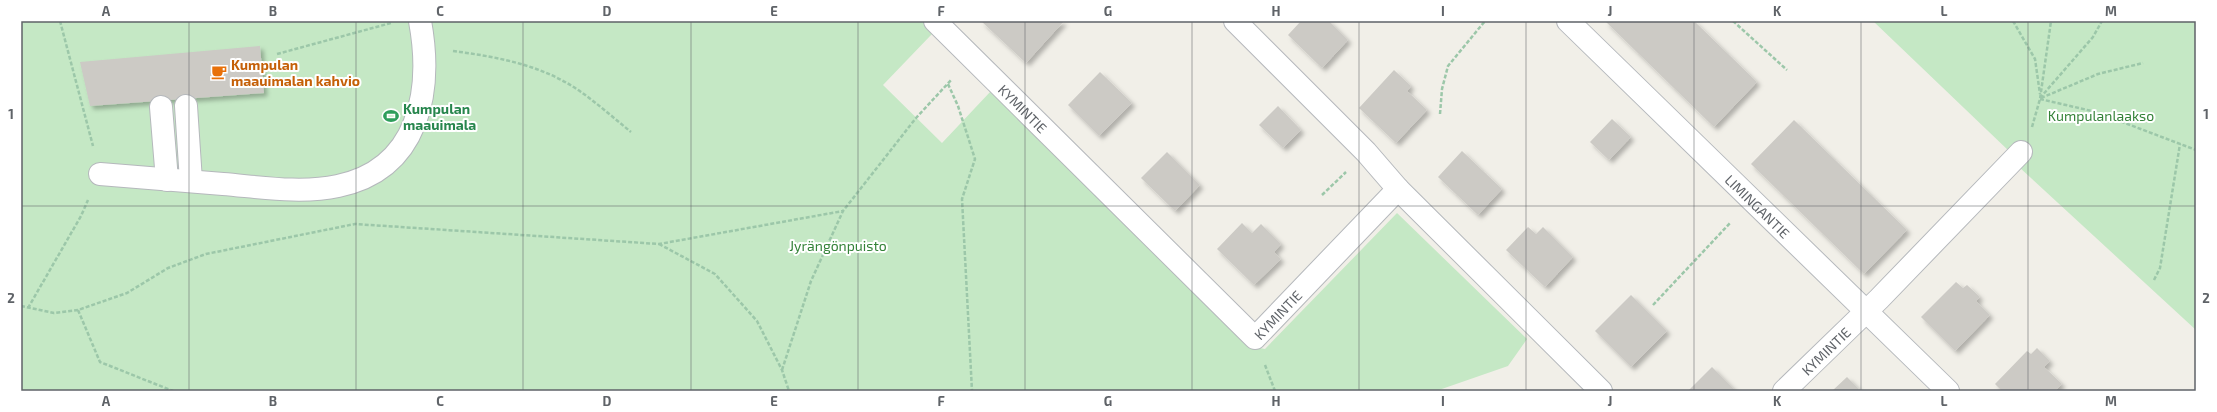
<svg xmlns="http://www.w3.org/2000/svg" width="2217" height="412" viewBox="0 0 2217 412" font-family="'Exo 2',sans-serif">
	<style>
		.green { fill: #c5e8c5 }
		.building { fill: #cccac5; filter: url(#shadow) }
		.lines { fill: none; stroke-linecap: round; stroke-linejoin: round }
		.minor-casing { stroke: #b5b8bc; stroke-width: 24 }
		.path { stroke: #9cc7a9; stroke-width: 2.5; stroke-dasharray: 4 2; stroke-linecap: butt }
		.minor { stroke: #fff; stroke-width: 22 }
		.grid { fill: none; stroke: #5f6368; stroke-width: 1; stroke-opacity: 0.55 }
		.labels { text-anchor: middle; dominant-baseline: central; stroke-width: 4; stroke-linejoin: round; paint-order: stroke }
		.food-label { font-size: 14px; font-weight: bold; fill: #c56008; stroke: #fff; text-anchor: start }
		.leisure-label { font-size: 14px; font-weight: bold; fill: #27864d; stroke: #fff; text-anchor: start }
		.street-label { font-size: 14px; fill: #5f6368; stroke: #fff }
		.park-label { font-size: 14px; fill: #348238; stroke: #fff }
		.neatline { fill: none; stroke: #5f6368; stroke-width: 1.5 }
		.grid-label { font-size: 13px; text-anchor: middle; font-weight: bold; fill: #5f6368 }
	</style>
	<defs>
		<filter id="shadow"><feDropShadow dx="3.5" dy="3.5" stdDeviation="2" flood-color="#0004"/></filter>
	</defs>
	<rect width="100%" height="100%" fill="#f1efe8"/>
	<path class="green" d="M21,21H925L932,34L883,85L942,143L991,91L1249,346L1265,349L1397,213L1527,339L1508,366L1436,391H21Z
		M1873,21H2196V330L2019,167L2010,152Z"/>
	<path class="building" d="M981,21H1064L1026,63Z
		M1301,21H1329L1348,40L1322,68L1288,35Z
		M1605,21H1694L1757,82L1714,127Z
		M260,46L264,93L90,106L80,62Z
		M1394,70L1411,86L1407,91L1427,110L1396,143L1359,108Z
		M1100,72L1132,103L1099,136L1068,105Z
		M1278,106L1301,130L1283,148L1259,125Z
		M1612,119L1631,137L1609,160L1590,142Z
		M1794,120L1907,230L1864,274L1751,164Z
		M1462,151L1502,189L1478,215L1438,177Z
		M1167,152L1200,185L1175,211L1141,178Z
		M1242,223L1252,233L1261,224L1281,244L1274,252L1281,259L1254,285L1217,249Z
		M1528,227L1536,234L1543,227L1573,257L1545,287L1506,250Z
		M1956,282L1963,288L1967,285L1980,297L1976,301L1990,315L1955,351L1921,317Z
		M1631,295L1667,331L1631,367L1595,331Z
		M2037,348L2050,361L2044,367L2062,384L2055,391H2002L1995,384L2027,351L2031,354Z
		M1712,367L1736,391H1688Z
		M1847,377L1859,389L1857,391H1832Z"/>
	<g class="lines">
		<defs>
			<g id="minor">
				<path id="s1" d="M935,21L1255,338L1398,189L1601,391"/>
				<path d="M1235,21L1366,152L1398,189"/>
				<path id="s2" d="M1568,21L1948,391"/>
				<path d="M186,106L191,181"/>
				<path d="M161,107L167,180"/>
				<path d="M100,174C141,177 182,181 223,184C260,187 301,194 338,186C419,169 433,92 420,21"/>
				<path id="s3" d="M1784,391L1879,299L2021,152"/>
			</g>
		</defs>
		<use href="#minor" class="minor-casing"/>
		<path class="path" d="M60,21L93,146
			M1733,21L1787,70
			M2013,21L2035,59L2040,94
			M453,51C498,57 543,65 581,92C598,104 615,119 631,132
			M277,54L391,23
			M948,84L958,106L975,159L962,199L972,391
			M2040,98L2093,37L2102,21
			M2041,98L2098,74L2143,63
			M2040,99L2096,112L2196,150
			M1440,114L1442,89L1448,66L1485,21
			M2032,127L2040,99L2051,21
			M1322,195L1346,172
			M659,244L715,274L757,321L782,370L789,391
			M2154,280L2160,268L2180,144
			M1653,305L1731,222
			M21,306L54,313L78,310L127,293L168,268L206,254L355,224L659,244L843,211
			M28,308L81,216L88,200
			M78,310L100,362L173,391
			M1265,365L1275,391
			M782,370L811,281L843,211L916,118L952,79"/>
		<use href="#minor" class="minor"/>
	</g>
	<path class="grid" d="M189,21V391M356,21V391M523,21V391M691,21V391M858,21V391M1025,21V391M1192,21V391M1359,21V391M1526,21V391M1694,21V391M1861,21V391M2028,21V391M21,206H2196"/>
	<defs>
		<symbol id="cafe-bare" viewBox="-9 -9 18 18"><path d="M-5.5-4.5H6V0H3Q3 3.5 0 3.5H-2.5Q-5.5 3.5-5.5 0ZM3-3.2v2h1.7v-2ZM-6 4.5H4V6H-6Z" fill="#e8710a" stroke="#fff" stroke-width="2.5" paint-order="stroke"/></symbol>
		<symbol id="stadium-bare" viewBox="-9 -9 18 18"><path d="M0-5a6.5 5 0 1 0 0 10a6.5 5 0 1 0 0-10ZM-3.5-1.8h7v3.6h-7Z" fill="#2e9e5b" stroke="#fff" stroke-width="2.5" paint-order="stroke"/></symbol>
	</defs>
	<g fill-rule="evenodd">
		<use href="#cafe-bare" x="208" y="61" width="22" height="22"/>
		<use href="#stadium-bare" x="380" y="105" width="22" height="22"/>
	</g>
	<g class="labels">
		<g class="food-label">
			<text x="231" y="64">Kumpulan<tspan x="231" dy="16">maauimalan kahvio</tspan></text>
		</g>
		<g class="leisure-label">
			<text x="403" y="108">Kumpulan<tspan x="403" dy="16">maauimala</tspan></text>
		</g>
		<g class="street-label">
			<text stroke="none"><textPath href="#s1" startOffset="124">KYMINTIE</textPath></text>
			<text stroke="none"><textPath href="#s2" startOffset="265">LIMINGANTIE</textPath></text>
			<text stroke="none"><textPath href="#s1" startOffset="483">KYMINTIE</textPath></text>
			<text stroke="none"><textPath href="#s3" startOffset="58">KYMINTIE</textPath></text>
		</g>
		<g class="park-label">
			<text x="2101" y="115">Kumpulanlaakso</text>
			<text x="838" y="245">Jyrängönpuisto</text>
		</g>
	</g>
	<rect width="2217" height="412" fill="none" stroke="#ffffff" stroke-width="44"/>
	<rect x="22" y="22" width="2173" height="368" class="neatline"/>
	<g class="grid-label">
		<text x="106" y="16">A</text>
		<text x="273" y="16">B</text>
		<text x="440" y="16">C</text>
		<text x="607" y="16">D</text>
		<text x="774" y="16">E</text>
		<text x="941" y="16">F</text>
		<text x="1108" y="16">G</text>
		<text x="1276" y="16">H</text>
		<text x="1443" y="16">I</text>
		<text x="1610" y="16">J</text>
		<text x="1777" y="16">K</text>
		<text x="1944" y="16">L</text>
		<text x="2111" y="16">M</text>
		<text x="11" y="119">1</text>
		<text x="2206" y="119">1</text>
		<text x="11" y="303">2</text>
		<text x="2206" y="303">2</text>
		<text x="106" y="406">A</text>
		<text x="273" y="406">B</text>
		<text x="440" y="406">C</text>
		<text x="607" y="406">D</text>
		<text x="774" y="406">E</text>
		<text x="941" y="406">F</text>
		<text x="1108" y="406">G</text>
		<text x="1276" y="406">H</text>
		<text x="1443" y="406">I</text>
		<text x="1610" y="406">J</text>
		<text x="1777" y="406">K</text>
		<text x="1944" y="406">L</text>
		<text x="2111" y="406">M</text>
	</g>
</svg>
